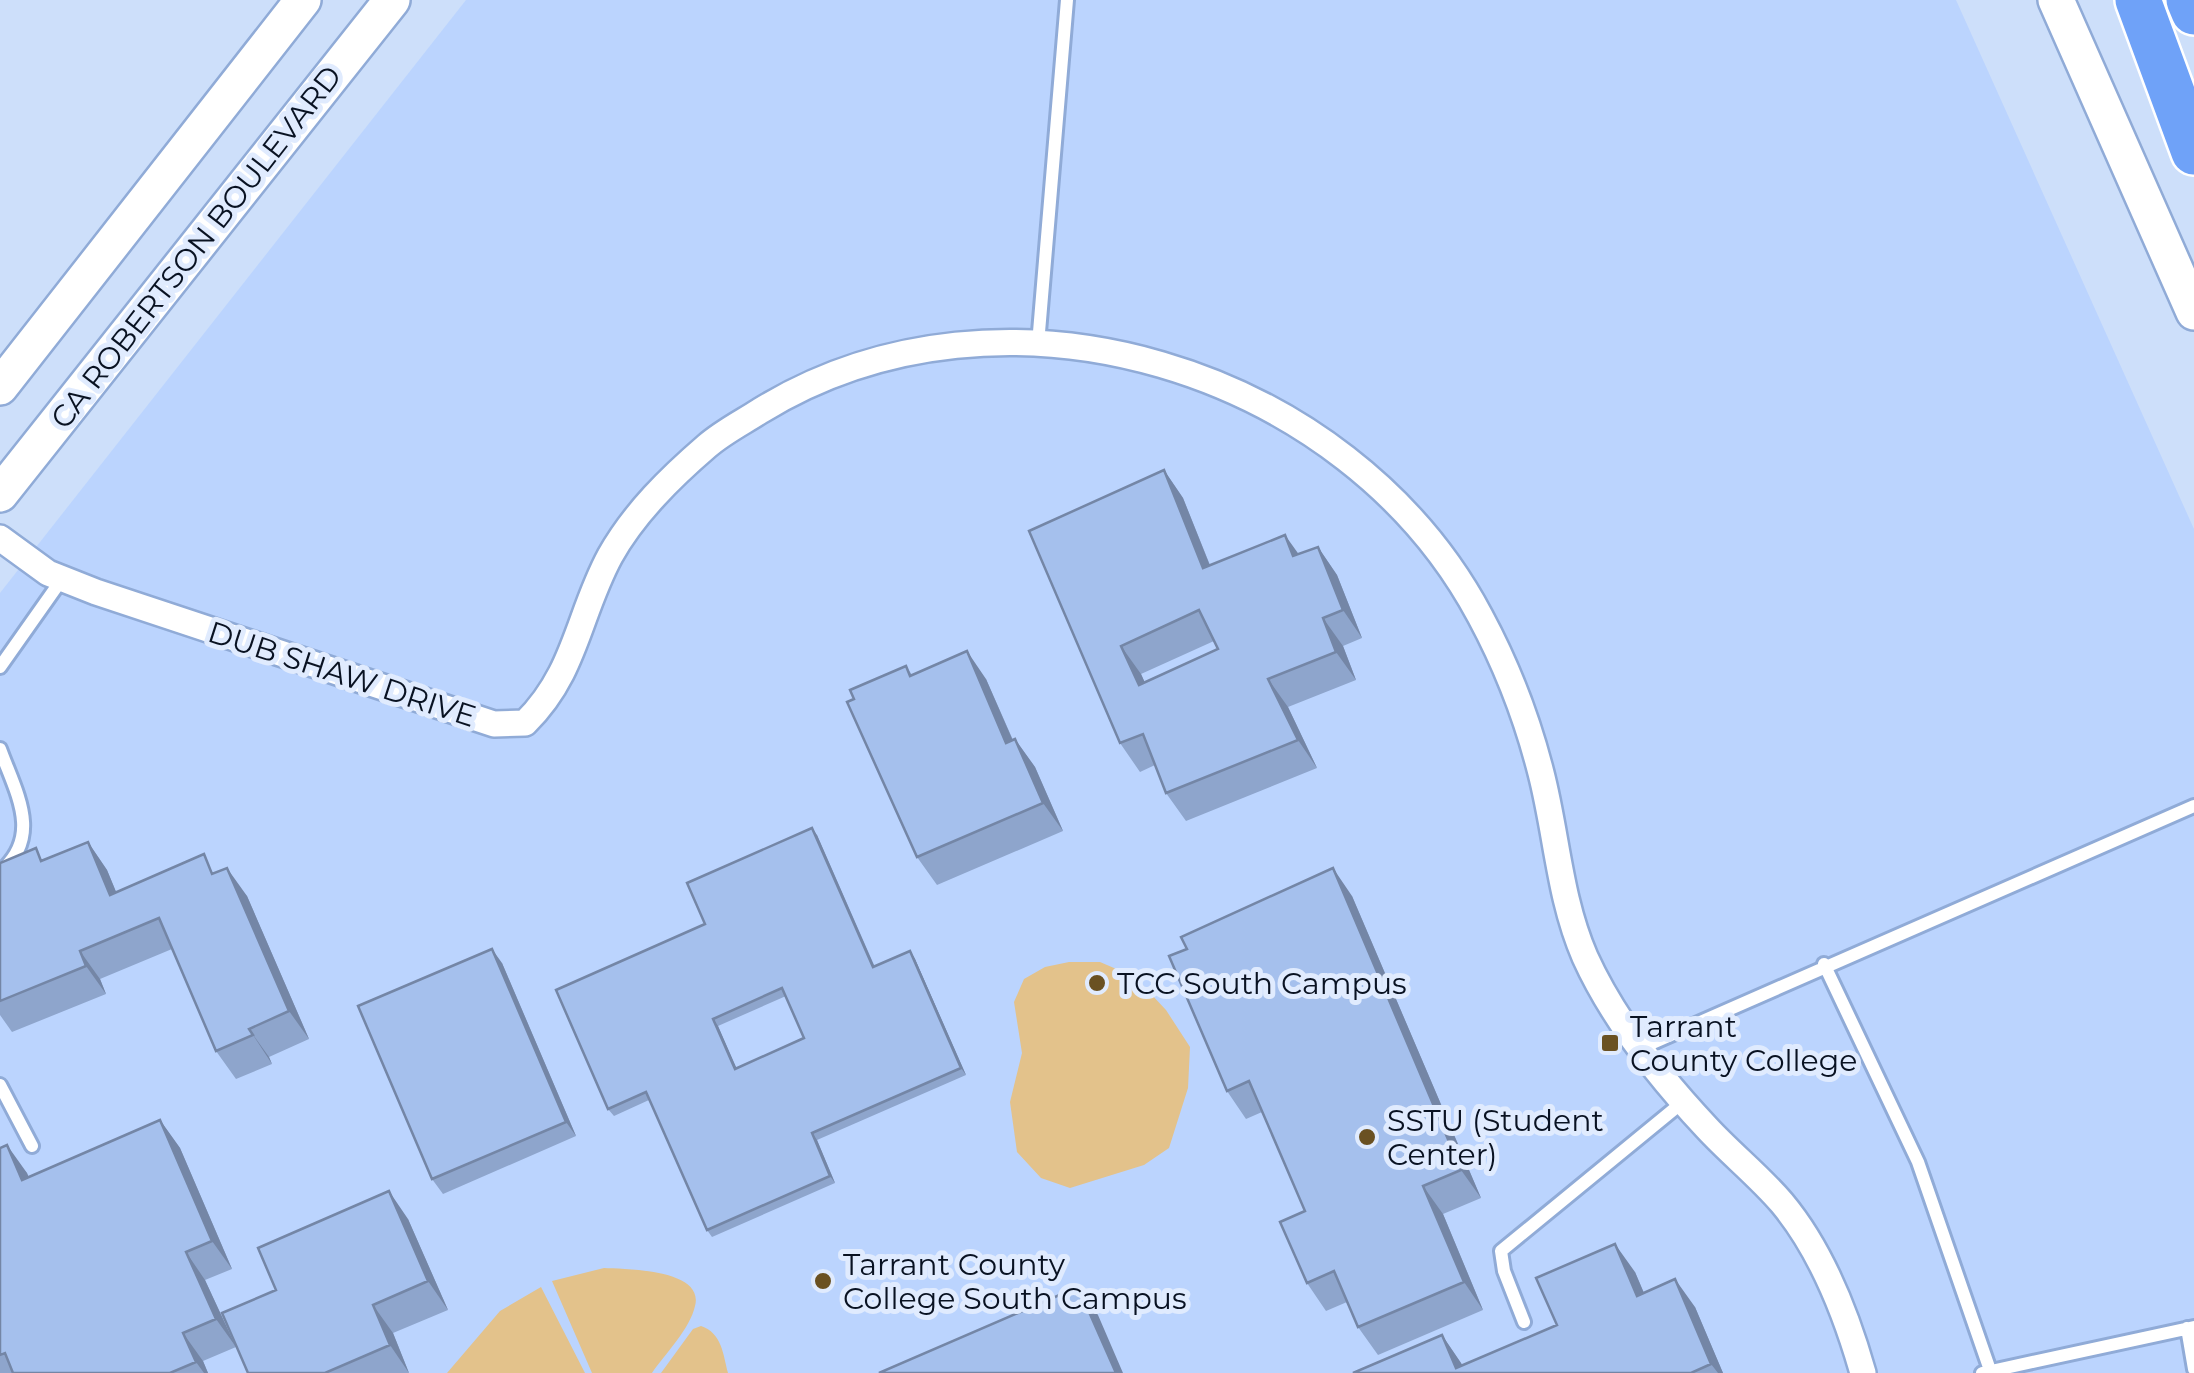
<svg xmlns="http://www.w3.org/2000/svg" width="2194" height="1373" viewBox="0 0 2194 1373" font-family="Montserrat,sans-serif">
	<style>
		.built { fill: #bbd4fe }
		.green { fill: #e3c28b }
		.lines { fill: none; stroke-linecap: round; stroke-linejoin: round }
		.lane-casing { stroke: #90abd7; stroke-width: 18 }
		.street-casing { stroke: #90abd7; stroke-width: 30 }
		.secondary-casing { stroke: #90abd7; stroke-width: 40 }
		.highway-casing { stroke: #fff; stroke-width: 50 }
		.lane { stroke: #fff; stroke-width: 12 }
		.street { stroke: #fff; stroke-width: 25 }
		.secondary { stroke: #fff; stroke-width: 35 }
		.highway { stroke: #6fa2f8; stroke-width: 45 }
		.wall { fill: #8ea5cc; fill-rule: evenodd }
		.shaded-wall { fill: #7486a6 }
		.building { fill: #a5c0ed; stroke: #7486a6; stroke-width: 2.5; fill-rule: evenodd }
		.poi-dot { fill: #6a5122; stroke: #e0ebfe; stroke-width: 4 }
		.labels { text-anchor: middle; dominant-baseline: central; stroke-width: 10; stroke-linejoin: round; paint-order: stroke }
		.street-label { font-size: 30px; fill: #091222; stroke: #e0ebfe }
		.poi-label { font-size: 30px; fill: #091222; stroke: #e0ebfe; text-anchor: start }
	</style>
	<rect width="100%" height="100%" fill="#cddffa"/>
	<path class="built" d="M466,0H1956L2194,529V1373H0V593Z"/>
	<path class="green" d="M1069,962H1100L1135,977L1166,1010L1190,1047L1188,1088L1169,1148L1144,1165L1070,1188L1041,1178L1017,1152L1010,1102L1022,1053L1014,1002L1024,979L1045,967Z
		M604,1268C625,1269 705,1269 695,1306C690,1329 665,1354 652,1373H592L552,1281Z
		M541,1287L585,1373H447L500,1311Z
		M701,1326C722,1333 723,1354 728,1373H661L693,1329Z"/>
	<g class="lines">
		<defs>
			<path id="lane" d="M1038,344L1067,0
				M0,667L62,579
				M0,749C16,793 43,836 0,872
				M1824,964L1918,1162L1991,1373
				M1641,1048L2194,806
				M0,1085L32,1146
				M1524,1322L1504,1271L1501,1251L1684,1101
				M2187,1328L2194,1369
				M1982,1373L2194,1327"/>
			<path id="street" d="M0,538L48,573L96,592L494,724L525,723C576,673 578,615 610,556C634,513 671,477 707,446C723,432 743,422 760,411C1002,262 1348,368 1480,616C1507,666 1527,718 1541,773C1557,835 1559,897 1585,957C1613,1019 1661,1079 1707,1128C1731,1154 1759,1176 1782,1203C1822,1251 1846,1313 1863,1373"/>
			<path id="secondary" d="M2056,0L2194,312
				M0,387L303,0
				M0,494L392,0"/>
			<path id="highway" d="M2138,0L2194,152
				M2189,0L2194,12"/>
		</defs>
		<use href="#lane" class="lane-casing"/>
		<use href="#street" class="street-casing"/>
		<use href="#secondary" class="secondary-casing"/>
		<use href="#highway" class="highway-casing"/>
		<use href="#lane" class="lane"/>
		<use href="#street" class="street"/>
		<use href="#secondary" class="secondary"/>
		<use href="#highway" class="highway"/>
	</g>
	<path class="wall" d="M1164,470L1183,498L1210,565L1299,554L1318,547L1337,575L1362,638L1343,646L1356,680L1288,707L1317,768L1186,821L1166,793L1155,765L1140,772L1120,743L1029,531ZM1214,641L1218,649L1145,683L1141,674Z
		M906,666L912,675L986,679L1013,740L1015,739L1035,767L1063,831L937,885L917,857Z
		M817,835L875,967L910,951L915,959L966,1075L817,1140L835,1183L712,1237L707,1230L649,1100L614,1116L608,1109L705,924ZM786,996L804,1038L736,1068L718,1026Z
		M88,842L107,870L116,892L216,872L247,896L309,1039L269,1057L272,1064L236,1079L216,1051L172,949L100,979L106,994L12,1032L0,1015V863L44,860Z
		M1352,896L1481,1198L1443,1214L1483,1310L1378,1355L1358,1327L1347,1302L1326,1311L1307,1283L1305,1211L1262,1112L1246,1119L1227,1091Z
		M502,963L576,1136L443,1194L432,1179Z
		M160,1120L180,1148L232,1269L205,1280L236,1347L203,1361L208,1373H0V1148L27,1173L28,1177Z
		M408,1219L448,1310L393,1333L409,1373H248L276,1290Z
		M1635,1272L1644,1293L1695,1307L1723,1373H1353L1442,1335L1463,1366L1557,1325Z"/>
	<path class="shaded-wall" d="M1164,470L1183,498L1222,596L1203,568Z
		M1285,535L1305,563L1293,556Z
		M1318,547L1337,575L1362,638L1343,610Z
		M1323,618L1343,646L1356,680L1336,652Z
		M1121,646L1141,674L1159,714L1139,685Z
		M967,651L986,679L1026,771L1006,743Z
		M1268,679L1288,707L1317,768L1298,740Z
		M1015,739L1035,767L1063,831L1043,803Z
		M812,828L817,835L878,975L873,967Z
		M88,842L107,870L129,923L110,895Z
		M227,868L247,896L309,1039L289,1011Z
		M1333,868L1352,896L1481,1198L1461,1170Z
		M492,949L502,963L576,1136L566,1122Z
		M80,951L100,979L106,994L86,966Z
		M910,951L915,959L966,1075L961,1068Z
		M713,1019L718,1026L740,1076L735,1069Z
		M249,1029L269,1057L272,1064L253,1035Z
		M160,1120L180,1148L232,1269L212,1241Z
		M812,1133L817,1140L835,1183L830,1176Z
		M7,1145L27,1173L42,1208L22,1180Z
		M1423,1186L1443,1214L1483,1310L1464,1282Z
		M389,1191L408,1219L448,1310L428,1281Z
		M1615,1244L1635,1272L1657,1324L1637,1296Z
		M186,1252L205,1280L236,1347L216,1319Z
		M1675,1279L1695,1307L1723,1373H1718L1711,1364Z
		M1078,1287L1098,1315L1123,1373H1116Z
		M373,1305L393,1333L409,1373L390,1345Z
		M183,1333L203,1361L208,1373H204L196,1362Z
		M1442,1335L1461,1363L1466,1373L1456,1368Z"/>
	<path class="building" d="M1164,470L1203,568L1285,535L1293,556L1318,547L1343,610L1323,618L1336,652L1268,679L1298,740L1166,793L1143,734L1120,743L1029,531ZM1199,610L1218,649L1139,685L1121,646Z
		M967,651L1006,743L1015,739L1043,803L917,857L847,702L854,699L850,690L906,666L910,676Z
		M812,828L873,967L910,951L961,1068L812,1133L830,1176L707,1230L646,1092L608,1109L556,990L705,924L687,883ZM782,988L804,1038L735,1069L713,1019Z
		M88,842L110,895L204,854L212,874L227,868L289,1011L249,1029L253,1035L216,1051L159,918L80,951L86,966L0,1001V863L36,848L41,861Z
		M1333,868L1461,1170L1423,1186L1464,1282L1358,1327L1334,1271L1307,1283L1280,1222L1305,1211L1249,1081L1227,1091L1169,956L1187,949L1181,937Z
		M492,949L566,1122L432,1179L358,1006Z
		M160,1120L212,1241L186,1252L216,1319L183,1333L196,1362L170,1373H13L5,1353L0,1355V1148L7,1145L22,1180Z
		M389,1191L428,1281L373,1305L390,1345L325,1373H248L222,1313L276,1290L258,1248Z
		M1615,1244L1637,1296L1675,1279L1711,1364L1691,1373H1353L1442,1335L1456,1368L1557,1325L1536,1278Z
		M1078,1287L1116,1373H879Z"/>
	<g class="poi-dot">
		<circle cx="1097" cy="983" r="10"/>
		<rect x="1600" y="1033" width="20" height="20" rx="5"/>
		<circle cx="1367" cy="1137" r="10"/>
		<circle cx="823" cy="1281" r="10"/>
	</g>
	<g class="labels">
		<g class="street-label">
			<text transform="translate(196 247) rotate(-52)">CA ROBERTSON BOULEVARD</text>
			<text transform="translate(342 674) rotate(18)">DUB SHAW DRIVE</text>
		</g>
		<g class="poi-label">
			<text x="1117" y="983">TCC South Campus</text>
			<text x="1630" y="1026">Tarrant<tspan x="1630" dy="34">County College</tspan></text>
			<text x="1387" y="1120">SSTU (Student<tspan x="1387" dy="34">Center)</tspan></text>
			<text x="843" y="1264">Tarrant County<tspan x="843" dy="34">College South Campus</tspan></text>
		</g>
	</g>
</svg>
